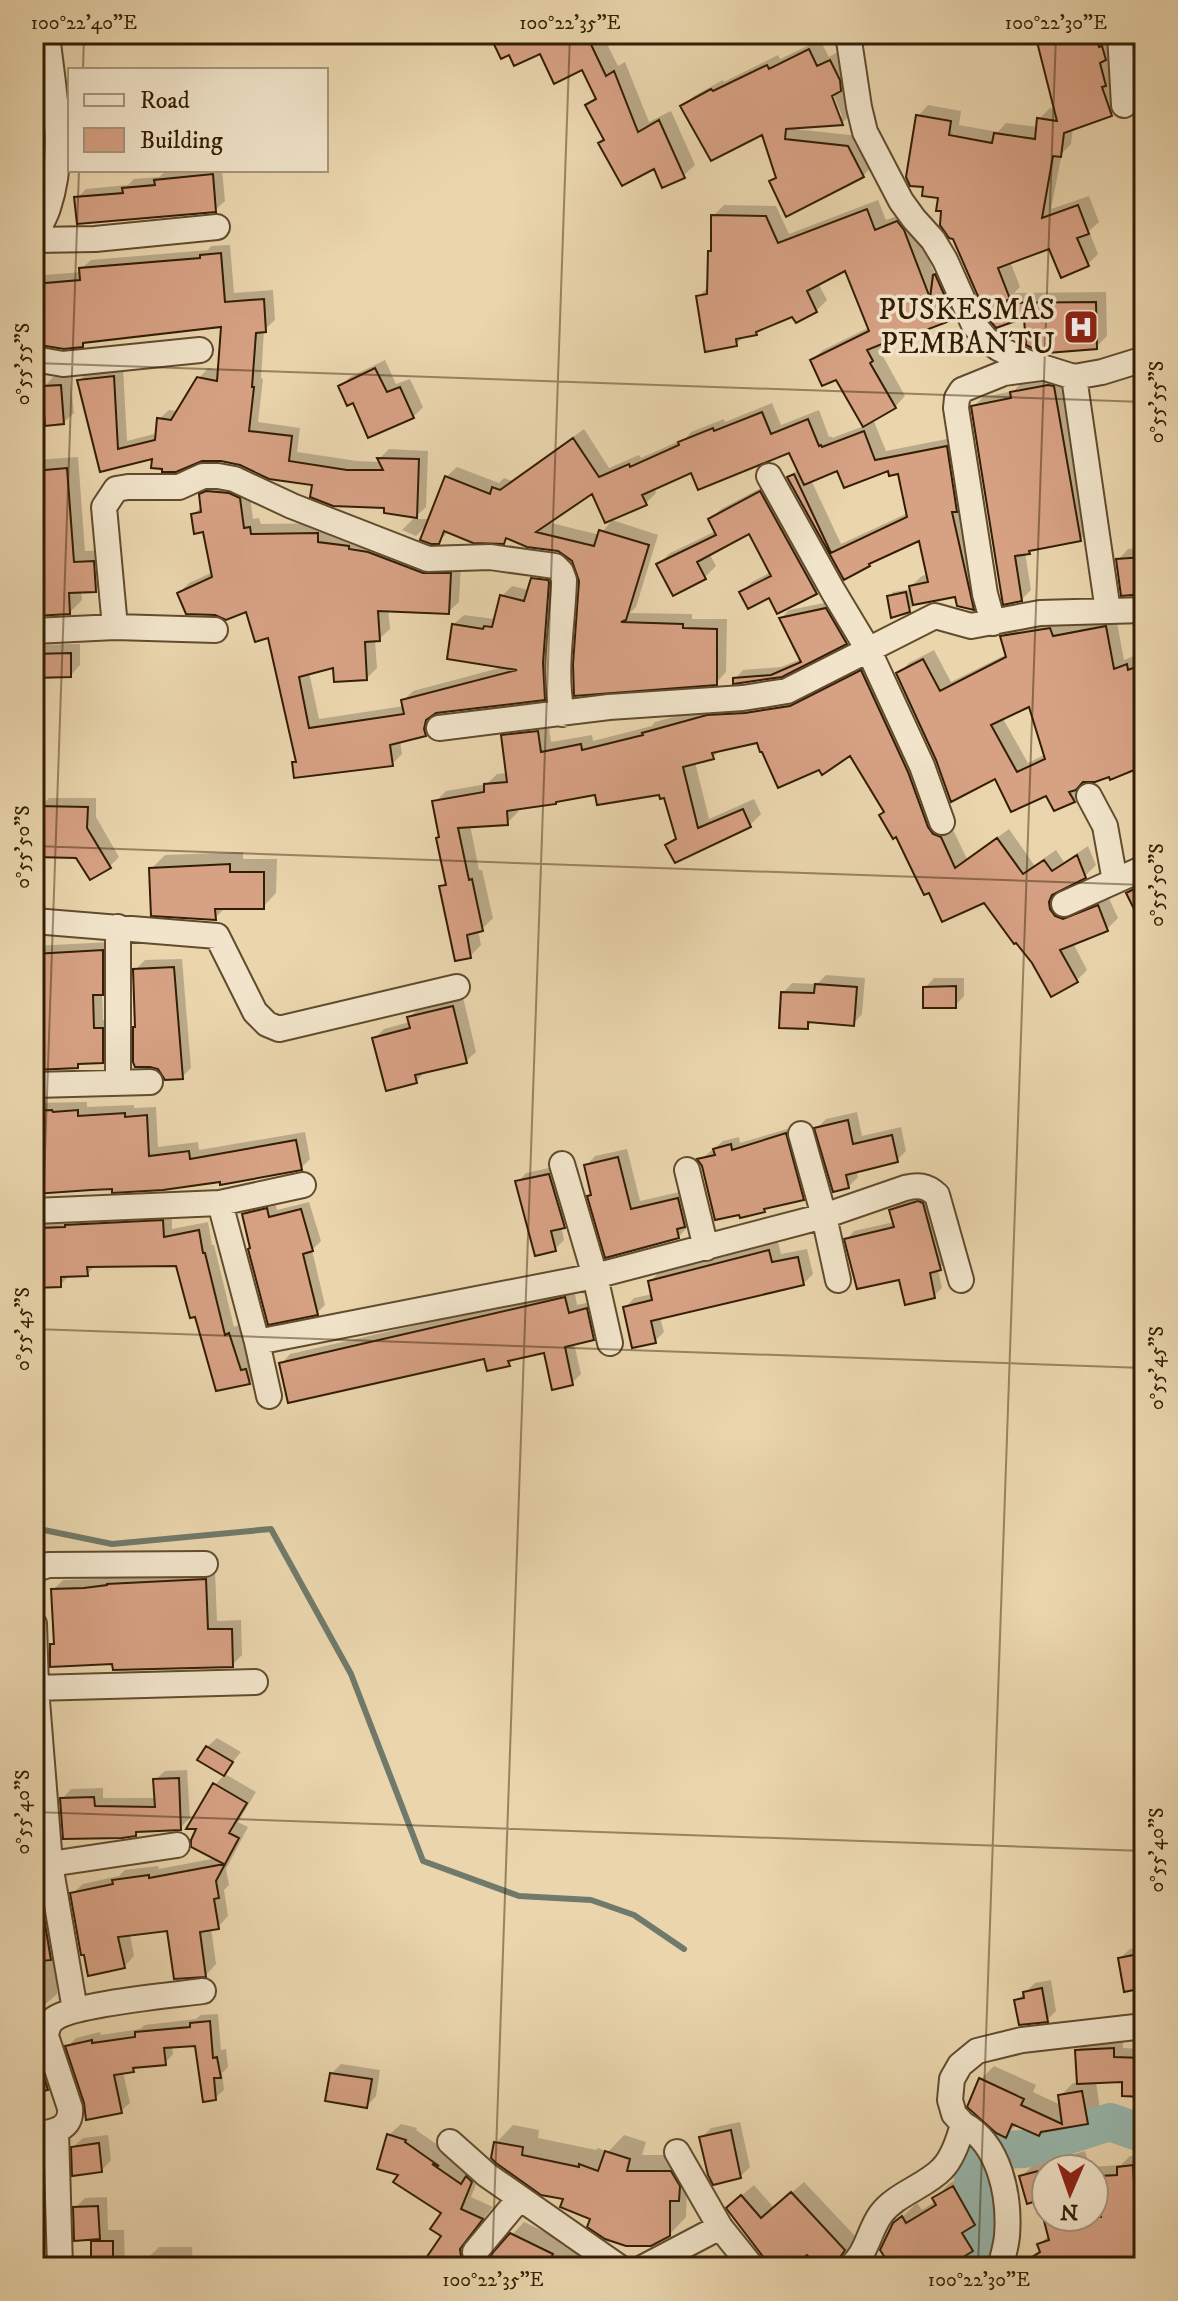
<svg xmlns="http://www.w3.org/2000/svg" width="1178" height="2301" viewBox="0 0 1178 2301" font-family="'IM FELL DW Pica',serif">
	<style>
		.shadow { fill: #0003; fill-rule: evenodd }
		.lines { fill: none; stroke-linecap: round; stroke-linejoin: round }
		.stream { stroke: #707a6a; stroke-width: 6 }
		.river { stroke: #98b8ae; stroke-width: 38 }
		.building { fill: #d7a184; stroke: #331e04; stroke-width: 2; fill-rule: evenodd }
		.minor-casing { stroke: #614c2e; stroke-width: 28 }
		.minor { stroke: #f1e4ca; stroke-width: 24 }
		.ticks { fill: none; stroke: #331e04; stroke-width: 2; stroke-opacity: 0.45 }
		.labels { text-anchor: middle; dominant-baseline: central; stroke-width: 7; stroke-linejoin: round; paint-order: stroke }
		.poi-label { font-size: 30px; fill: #331e04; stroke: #f1e4ca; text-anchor: end }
		.neatline { fill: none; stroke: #331e04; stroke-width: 3 }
		.ticks-label { font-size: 20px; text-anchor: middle; fill: #331e04 }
	</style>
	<rect width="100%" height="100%" fill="#ead5ad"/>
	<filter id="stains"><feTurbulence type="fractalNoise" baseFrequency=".0025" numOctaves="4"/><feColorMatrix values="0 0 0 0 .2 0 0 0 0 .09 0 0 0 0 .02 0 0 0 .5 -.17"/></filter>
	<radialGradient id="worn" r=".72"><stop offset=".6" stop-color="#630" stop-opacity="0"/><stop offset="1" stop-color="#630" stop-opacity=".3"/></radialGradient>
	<path class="shadow" d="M491,34H602L618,66L625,62L649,122L671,111L695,165L683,176L655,166L601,143L605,139L587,106L597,96L582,68L541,51L510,52Z
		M1037,34H1110L1122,104L1111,114L1073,128L1071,144L1062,153L1051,209L1089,196L1099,222L1089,231L1098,254L1088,264L1050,246L1010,261L1020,287L1014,293L1106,292L1107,336L1096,347L1026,316L997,326L944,210L940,197L925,186L918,116L928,105L961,111L959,125L998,132L1006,123L1038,127L1039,119L1050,108L1056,109Z
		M820,40L829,57L841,50L852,78L843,87L853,112L842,123L794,127V129L859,136L873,165L863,176L772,182L778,176L763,132L683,107L694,96L723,80L724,82L778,55L780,59ZM830,86L842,116H837L826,88Z
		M36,75L38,101L36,103L42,136L44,171L34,197Z
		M222,170L225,201L215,210L77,198L86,189L128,185L134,179L159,177L166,171Z
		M878,200L886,220L908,212L914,219L935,275L946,265L964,306L954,317L879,343L882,349L880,351L905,396L895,407L873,419L886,451L957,437L983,598L973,608L956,595L913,603V606L909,610L889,597L893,592L912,589L911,586L922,576L928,574L920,538L874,559L869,565L845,577L789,478L799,468L790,450L692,470L654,487L656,493L646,503L593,491L547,522L600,535L612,520L658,535L636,607L630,613L692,614V619H727L726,672L716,683L576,694L581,580L573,560L559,550L509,537L504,542L449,531L438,542L428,524L416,536L402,530L416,516L314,483L221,459L155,456L102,470L79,381L89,371L123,368L127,441L158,433L159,419L169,410L178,411L199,378L208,368L220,371L224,325L87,340L82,345L34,285L44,275L82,272L81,269L91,260L208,250L211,246L230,245L234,293L273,290L275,320L264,330L261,378L263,379L258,422L300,428L297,452L357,461L381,462L380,458L389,449L428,451L426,507L413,519H430L446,477L457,467L499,483L504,478L512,481L584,429L609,468L639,455L641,458L686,438L691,432L724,419L725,422L772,403L781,425L819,410L829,437L831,436L832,438L864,426L837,377L812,360L823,350L870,327L846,268L818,283L827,300L816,311L793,314L761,328L756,333L746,335L736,344L698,297L709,286L713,249V216L724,205L776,206L789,234ZM890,468L899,472L908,513L841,544L811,480L838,469Z
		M385,360L396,384L410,379L423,407L413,417L354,400L340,387L350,377Z
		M70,376L74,413L64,422L34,425V390L44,396V387L53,377Z
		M1059,376L1063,377L1090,530L1080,539L1032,549L1025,552L1031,590L1022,599L973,407L983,397L1014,391L1021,383Z
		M78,457L85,551L105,550L107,578L95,590H81L82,600L70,612L34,614V460Z
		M772,482L827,581L816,592L778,612L770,596L741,593L752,582L771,572L750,532L709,553L716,566L705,577L659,564L670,553L716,531L710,519L721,509Z
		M211,485L249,488L253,519L259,518L261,524L327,523L461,564L459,602L448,612L388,609L390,629L379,639L375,640L377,668L367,678L335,665L309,672L319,719L404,706L403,701L413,691L507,666L453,625L464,615L494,619L502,596L512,586L529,590L532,579L543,568L558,580L537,577V581L557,583L554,688L544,698L434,712L435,724L425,734L400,740L402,754L392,764L294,763L298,760L270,636L247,609L179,593L189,583L213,572L204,530L193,515L202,506L201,495Z
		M1144,540V592L1118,560L1128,549L1139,548V545Z
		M834,601L854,634L846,642L782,675L735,679L743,670L781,667L801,659L781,618L789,610Z
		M1116,617L1124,660L1137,655L1139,659L1144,657V764L1082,780L1080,783L1084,790L1074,800L938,759L898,674L909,663L934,650L951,682L1007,654L1002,637L1012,626L1060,618L1063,626ZM1030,704L1046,754L1028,763L1002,717Z
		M80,644V665L71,675L34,676V645Z
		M872,661L967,859L1009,829L1034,865L1056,850L1064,862L1088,846L1096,865L1085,876L1059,889L1060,898L1108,896L1118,918L1107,929L1073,943L1087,970L1077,980L1033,962L984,901L886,811L851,753L820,768L759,740L721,749L713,757L695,762L709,819L754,799L761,814L750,825L668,845L677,836L666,796L660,793H597L518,808V812L507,823L470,825L479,870H482L493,918L482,929L478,930L481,945L470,956L441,887L447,881L435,802L446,791L487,784L497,774L508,773L503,736L514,725L548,721L551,742L592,735L593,741L652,726L655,722Z
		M49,798H96V817L119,857L110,866L78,856L34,855V826H39L40,807Z
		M243,852V859H277L276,893L263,907H226L215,918L151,869L165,855Z
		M111,942V984L102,993L103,1020H111V1052L102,1061L81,1062L77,1066L34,1068V946Z
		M182,959L191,1068L182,1077L135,970L145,960Z
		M826,975L865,978L862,1014L853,1024L814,1020L807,1027L783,993L792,983L817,984Z
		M934,978H964V996L955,1006L925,988Z
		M463,997L476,1052L466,1061L426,1071L416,1081L375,1038L384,1029L410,1022L409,1018L419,1008Z
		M87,1102V1107L134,1105V1108L156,1107L158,1147L198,1142L199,1150L305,1132L310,1159L301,1168L221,1180L34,1192V1103Z
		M857,1112L862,1136L901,1127L906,1151L897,1160L856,1170L858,1177L848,1187L817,1128L826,1119Z
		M794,1127L811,1190L802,1198L768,1206L764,1210L703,1166L700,1160L723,1141L739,1137L740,1143Z
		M627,1149L640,1201L688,1190L694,1216L687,1223L688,1227L678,1237L589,1197L592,1194L586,1166L595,1156Z
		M558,1166L573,1217L561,1226L564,1240L555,1249L518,1182L526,1173Z
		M928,1195L948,1261L938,1269L942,1288L934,1296L901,1278L847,1239L854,1231L894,1222L891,1211L899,1203Z
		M275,1201L277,1210L309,1202L321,1241L312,1250L325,1305L317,1313L252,1247L244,1215L252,1207Z
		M172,1212V1229L208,1222L212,1245H214L234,1327L239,1325L250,1362L258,1373L249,1382L197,1315L178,1264L96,1265L87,1274L70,1275L60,1285L34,1286V1252H41L40,1229L49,1219Z
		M778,1242L781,1254L807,1249L813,1274L803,1284L660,1317L664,1332L655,1341L625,1308L634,1298L653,1294L650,1282L659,1272Z
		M574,1289L577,1305L596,1301L602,1329L593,1338L574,1343L581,1374L572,1383L546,1350L516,1357L509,1364L486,1357L281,1364L290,1354Z
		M215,1571L217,1621L241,1620L242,1655L232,1665L114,1662L52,1645L55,1641L54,1589L63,1580L95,1579L116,1577L118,1575Z
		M217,1738L241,1752L224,1773L207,1747Z
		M34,1741L42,1838L34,1846Z
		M187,1770L190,1818L180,1828L139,1830L135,1834L62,1799L71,1789L103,1788V1798H156L155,1780L165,1771Z
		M225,1774L256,1792L238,1822L248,1827L226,1869L229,1885L224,1890L228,1916L218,1927L211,1928L216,1964L206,1975L169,1929L130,1934L134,1956L124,1967L72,1894L83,1884L119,1876L125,1870L158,1866L159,1869L217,1858L215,1785Z
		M48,1887L56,1953L57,1994L34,2014V1888Z
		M1144,1946V1986L1120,1958L1130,1949Z
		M1051,1980L1056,2011L1047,2020L1016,2001L1035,1983Z
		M218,2014L221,2050L226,2049L228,2067L222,2073L224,2090L215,2098L197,2044L172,2045L173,2054L165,2063L137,2066L133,2070L123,2072L130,2103L121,2111L86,2103L67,2047L76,2038L100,2032L101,2035L140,2029L145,2025L196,2019L201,2015Z
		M1123,2040V2048L1144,2049V2095L1124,2080L1096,2082L1100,2109L1087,2122L1043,2129L1017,2124L1006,2135L981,2079L994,2066L1036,2085L1033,2092L1061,2105L1060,2096L1073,2083L1079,2082L1077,2051L1087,2041Z
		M47,2051L57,2079L47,2088L34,2091L39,2109L34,2114V2054Z
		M341,2064L380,2070L376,2096L367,2106L331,2074Z
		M740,2122L750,2167L740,2177L701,2138L711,2128Z
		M401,2124L417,2128L416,2130L449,2153L482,2169L471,2197L493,2207L471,2235L472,2246L486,2256L493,2255L524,2222L563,2241L561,2244L602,2265L601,2267H433L444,2236L443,2213L401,2174L389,2135Z
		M513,2125L539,2130L538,2138L596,2150L598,2148L608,2152L624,2135L646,2142L642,2155H688L686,2217L669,2235L593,2218L496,2143Z
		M108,2135L111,2160L102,2170L73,2147L83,2138Z
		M34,2136L51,2141L52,2167L41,2178L34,2179Z
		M1085,2151L1090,2167L1121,2165L1130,2156L1143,2155L1144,2267H1019L1041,2249L1039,2245L1050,2234L1040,2198L1021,2177L1032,2166ZM1046,2169H1094V2217H1046Z
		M968,2173L989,2209L978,2220L987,2234L972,2249L950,2263L953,2267H889L892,2265L898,2221L917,2203L922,2210L936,2201L935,2198L950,2183Z
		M804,2182L856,2237L847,2251L830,2267H821L807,2252L789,2267H768L741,2196L754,2185L774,2208Z
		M107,2197L108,2230H124L125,2267H93V2242L98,2238L75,2208L85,2198Z
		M159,2247H192L193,2267H147V2259Z
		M742,2252L756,2267H717Z"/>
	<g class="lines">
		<path class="stream" d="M34,1528L112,1544L271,1529L351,1674L423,1861L519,1896L591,1900L634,1915L684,1949"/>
		<path class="river" d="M972,2267L981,2254L982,2221L973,2179L978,2159L997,2150L1025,2149L1110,2122L1144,2134"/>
	</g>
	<path class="building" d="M489,34H586L606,76L614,71L638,132L659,120L685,178L662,188L654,169L622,186L598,143L604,140L585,105L596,99L582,70L554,84L540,54L514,66L509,55L501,59Z
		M1035,34H1096L1099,47L1102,46L1106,60L1100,63L1106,86L1102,87L1112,116L1064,133L1061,157L1053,156L1042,218L1078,205L1089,234L1077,238L1089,266L1061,278L1049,249L998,268L1010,299L1002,303L1096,302L1097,349L1047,353L1032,348L1026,345L1024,318L996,328L987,317L953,239L949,238L940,225L941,211H936L938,198L922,196L923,187L910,186L906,177L916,115L951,121L949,135L992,143L994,133L1035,139L1037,118L1057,121Z
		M809,49L817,66L830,60L840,80L841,91L832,96L843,125L786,129L785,139L848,146L864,177L786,217L769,181L776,178L762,135L711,161L680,106L711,89L713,91L767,65L769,69Z
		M213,174L216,212L77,224L74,197L123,193L122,188L155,185L154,180Z
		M867,209L875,230L897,221L904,230L930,298L933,275L935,274L955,319L905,338L904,335L867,350L873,361L870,363L896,408L863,427L836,380L822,386L810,360L869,331L845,271L807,291L817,312L796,323L792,317L756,332L757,335L736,339L737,346L705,352L696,296L707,294L708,251H711V215L766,216L778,243Z
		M221,253L225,302L264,299L266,332L256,333L252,387H254L249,431L292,436L289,461L347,470H383L377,458L419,459L417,518L384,513V508L333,506L310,497L312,485L269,479L240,465L221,461H202L176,472H162V469L151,468L152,459L100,472L77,380L114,376L118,449L155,440L157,418L171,420L197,377L217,381L221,327L83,343V347L64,349L39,345L36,312H34V284L80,280L79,268L200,258V255Z
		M375,368L387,392L400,387L414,418L368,438L353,403L347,406L338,386Z
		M61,385L64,424L45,426L42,386Z
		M1048,385L1054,386L1081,541L1029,551L1030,554L1015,556L1022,601L1003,605L971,406L1011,398L1010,392Z
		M762,412L771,434L808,419L819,446L821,445L822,447L864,431L875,460L947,446L957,512H952L974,610L957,606L955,597L913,605L909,586L928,582L919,541L869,564L870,566L844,580L787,477L794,474L831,553L907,517L898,474L889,476L888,471L844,488L837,471L804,485L789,453L698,490L691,473L642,495L647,505L605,523L592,494L536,532L594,546L599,530L649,545L626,620L621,622L683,624V628L717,629V685L574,696L573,664L579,581L572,561L558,551L527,547L506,538L504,544L473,543L444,531L439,544H431L420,540L445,476L490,494L492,487L500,490L573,438L599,477L629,464L630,467L679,445L678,442L713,428L714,431Z
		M67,468L74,562L94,561L96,592L69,593L70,614L34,616V471Z
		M206,491L229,493L240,498L244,528L250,527L251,534L318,533V542L349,546V549L368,552L423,573H451L449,614L378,611L380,641L365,642L367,680L334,682L333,668L299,677L309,728L404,714L401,700L517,670L447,659L452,624L483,629L484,626L492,627L500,595L524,601L531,578L548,580L549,582L543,663L545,700L436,713L426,720L424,729L426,736L390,745L393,766L294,778L292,762H296L268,638L255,642L246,612L226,620L215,615L186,614L177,593L212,577L203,532L194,534L191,514L201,512L199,494Z
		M760,491L817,594L777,614L769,598L748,609L739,592L771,576L749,534L697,562L706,579L673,596L656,564L716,535L708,519Z
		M1144,557V594L1121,596L1116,559Z
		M906,592L910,612L891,618L887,596Z
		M826,608L847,644L782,677L733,684V678L771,675L801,662L779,618Z
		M1106,626L1114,669L1127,664L1128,670L1144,664V766L1110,780L1109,777L1095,782H1083L1076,790L1069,792L1075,802L1054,811L1046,796L1011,812L995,779L951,802L936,760L896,673L923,659L940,691L1006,657L1000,636L1050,628L1053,636ZM1029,707L1045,759L1017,772L991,725Z
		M71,653V677L34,678V654Z
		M861,670L908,772L928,827L933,834L941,837L955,868L997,838L1023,874L1044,860L1052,871L1077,855L1086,878L1052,895L1049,902L1050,909L1055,916L1063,919L1098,905L1108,931L1060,950L1078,982L1051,997L1032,963L1016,943L1014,944L984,903L942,922L929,893L924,895L896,837L893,839L879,815L884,812L850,756L822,775L819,770L778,788L762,752H760L757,743L712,753L714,759L683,767L698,828L743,809L751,827L675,863L665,845L676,839L664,798L660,799L659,795L597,805L595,795L556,802V804L507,811L508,825L458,828L469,880L472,879L483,931L467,935L471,958L455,961L439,886L446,885L436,838L439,837L432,801L484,792V784L507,782L501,735L538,731L541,752L581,744L582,750L643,735L642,733L707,715L745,713L790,706Z
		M38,806L88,807L87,828L111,868L90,880L76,858L34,857V835H37Z
		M230,864V872H264V909H215L216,920L151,916L149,868Z
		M1144,884V929L1126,893Z
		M103,950V995H93L94,1028H103V1063L78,1064V1068L34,1070V954Z
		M174,967L183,1079L165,1080L158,1069L150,1067H135L133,1062V1027H135L133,969Z
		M815,984L857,987L854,1026L808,1022V1029L779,1028L781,992L814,993Z
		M956,986V1008H923V987Z
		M453,1006L467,1063L415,1075L417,1083L386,1091L372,1038L410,1028L407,1017Z
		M52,1110L53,1112L78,1110V1116L125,1113V1117L147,1115L149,1156L189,1151L190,1159L296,1140L302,1170L220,1185V1182L163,1190L112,1193V1189L91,1190L34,1194V1111Z
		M848,1120L853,1144L892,1135L898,1162L846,1175L849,1188L833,1192L814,1128Z
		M786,1133L804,1200L764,1209L765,1212L740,1218L739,1215L715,1220L702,1166L697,1159L715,1155L713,1149L731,1144L732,1150Z
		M618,1157L631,1209L678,1198L685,1227L677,1229L679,1238L605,1258L587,1196L591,1195L584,1165Z
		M549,1174L565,1228L551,1231L556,1251L535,1256L515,1181Z
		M918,1201L923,1203L941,1270L930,1273L935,1298L905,1305L899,1280L857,1289L844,1239L894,1227L889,1210Z
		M267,1208L269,1217L301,1209L313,1251L303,1254L318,1315L268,1325L248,1249L250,1248L242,1214Z
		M163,1220L164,1237L199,1230L203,1253H205L225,1335L229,1333L241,1370L246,1369L250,1384L216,1391L195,1317L190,1318L176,1266L87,1267L88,1276L61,1277V1287L34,1288V1261L39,1260L38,1228L65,1227V1225Z
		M769,1250L772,1262L798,1257L804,1285L651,1321L656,1343L632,1348L623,1307L652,1300L648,1281Z
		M565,1297L569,1313L587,1308L594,1340L565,1347L573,1385L552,1390L544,1353L508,1361L510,1366L487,1371L484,1359L288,1403L279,1363Z
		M206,1579L208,1629H232L233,1667L113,1670L112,1664L50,1667V1644H54L51,1589L84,1588L107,1585V1584Z
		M206,1746L233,1762L224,1776L197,1760Z
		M179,1778L181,1830L136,1832V1836L122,1838L63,1839L60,1798L94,1797L95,1806L155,1807L153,1779Z
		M213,1783L247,1803L229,1833L239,1838L216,1881L219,1898L214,1899L219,1929L200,1932L206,1977L174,1979L167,1931L118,1937L125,1968L88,1976L84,1955H81L70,1893L113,1884L112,1880L149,1875V1878L224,1864L191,1847V1840L196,1829H186Z
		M41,1900L51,1960L34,1962V1901Z
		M1144,1953V1988L1124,1992L1118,1958Z
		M1042,1988L1048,2022L1019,2025L1014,2000L1024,1998L1023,1992Z
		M210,2021L213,2058L217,2057L221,2078H214L216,2100L203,2102L195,2046L164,2048L166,2065L133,2068L134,2072L114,2075L122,2113L86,2120L84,2103L65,2046L92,2040V2043L135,2037V2032L190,2027V2023Z
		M1114,2048V2057L1144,2058V2097L1122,2096V2082L1077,2084L1075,2050Z
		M38,2059L48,2090L34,2093V2060Z
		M330,2073L372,2079L367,2108L325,2101Z
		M979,2078L1024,2099L1021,2105L1062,2124L1058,2095L1082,2091L1088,2124L1041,2132L1039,2136L1012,2124L1006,2138L996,2133L967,2107Z
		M731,2130L741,2178L713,2185L708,2175L699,2137Z
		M387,2134L406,2140L405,2142L439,2166L432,2164L461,2184L466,2176L472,2182L461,2209L483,2219L460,2249L461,2256L465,2263L472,2267L481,2266L510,2233L553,2254L546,2267H420L441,2236L430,2229L441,2213L393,2182L398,2175L377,2169Z
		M494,2142L523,2147L522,2155L579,2167V2164L598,2171L605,2151L630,2159L627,2171H671L680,2186L679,2201H670V2236L651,2246H626L605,2239L587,2227L590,2219L560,2207L563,2199L541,2195L496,2163L491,2158Z
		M99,2143L102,2172L72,2176L71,2147Z
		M42,2150V2180L34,2181V2151Z
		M1133,2165L1136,2217H1144V2236L1137,2237L1140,2263L1103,2267H1016L1040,2252L1037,2244L1049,2240L1043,2217H1101L1100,2176L1117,2175V2167Z
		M1046,2169V2198L1027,2204L1019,2176Z
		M953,2186L975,2225L962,2233L973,2251L947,2267H891L880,2250L893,2223L902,2216L906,2223L936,2205L932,2198Z
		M791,2192L845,2250L833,2267H818L807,2255L792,2267H767L764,2258L726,2208L741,2195L761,2218Z
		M98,2206L100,2239L74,2241L73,2207Z
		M91,2241H113V2267H91Z"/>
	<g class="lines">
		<defs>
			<path id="minor" d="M848,34L859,107L865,132L901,201L914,219L933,240L945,260L974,325L986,339L998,348L1026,362L1074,377L1102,372L1144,359
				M1120,34L1124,105
				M34,236C39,227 45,218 48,208C67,152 53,91 47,34
				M34,240L95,239L217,227
				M34,359L63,364L200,350
				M1074,377L1108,611
				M769,476L833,591L869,651L922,766L942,822
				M993,623L985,594L956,408L957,398L962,390L1004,373L1041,368
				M115,627L104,507L116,489L128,487H179L203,476H218L234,479L292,506L428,559L490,557L555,566L561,572L564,580C563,625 553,669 562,714
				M34,631L115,627L215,630
				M439,728L609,707L743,698L787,691L935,616L971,626L1040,613L1144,610
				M1089,796L1105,826L1115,881
				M1064,904L1144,868
				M34,921L217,936L255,1012L267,1024L279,1029L457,987
				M118,1083V927
				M34,1085L150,1082
				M801,1134L824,1216L838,1280
				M562,1164L595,1276L610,1343
				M687,1170L706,1248
				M220,1203L257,1342L269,1396
				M34,1211L220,1203L303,1185
				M257,1342L595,1276L824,1216L905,1188C918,1185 926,1185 937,1195L961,1280
				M34,1573L39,1568L48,1565L205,1564
				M34,1624L36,1688L50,1864L75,2010
				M34,1688L255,1682
				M34,1864H50L177,1845
				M963,2124C1000,2144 1010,2196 1007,2236C1006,2246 1003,2257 1000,2267
				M56,2131L60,2267
				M34,2135C52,2132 72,2130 70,2108L46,2036C47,2029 48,2023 54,2019C73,2004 174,1995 203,1991
				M450,2142L487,2175L619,2267
				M677,2152L720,2227
				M475,2252L519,2199
				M644,2267L720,2227L752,2267
				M850,2267C867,2254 869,2230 881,2214C896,2194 926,2186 942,2169C953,2158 959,2139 963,2124L954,2114L950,2100L952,2079L960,2065L977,2051L1022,2040L1144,2026"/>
		</defs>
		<use href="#minor" class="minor-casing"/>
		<use href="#minor" class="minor"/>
	</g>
	<path class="ticks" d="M83,70L84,34M34,363L1144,402M34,846L1144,885M34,1329L1144,1368M34,1470L79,170M34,1812L1144,1851M492,2267L570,34M978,2267L1056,34"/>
	<defs>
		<symbol id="hospital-square" viewBox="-11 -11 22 22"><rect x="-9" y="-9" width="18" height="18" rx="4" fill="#8f2418" stroke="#f1e4ca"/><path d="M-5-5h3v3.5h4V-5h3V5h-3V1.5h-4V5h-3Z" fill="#fff"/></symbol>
	</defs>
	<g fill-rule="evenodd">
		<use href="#hospital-square" x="1061" y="307" width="40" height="40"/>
	</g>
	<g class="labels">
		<g class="poi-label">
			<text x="1055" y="310">PUSKESMAS<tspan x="1055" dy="34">PEMBANTU</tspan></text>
		</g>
	</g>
	<rect width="1178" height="2301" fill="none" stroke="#ead5ad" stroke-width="88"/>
	<rect x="68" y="68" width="260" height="104" fill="#f1e4ca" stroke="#a5957b" stroke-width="2"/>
	<rect x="84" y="94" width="40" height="12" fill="#f1e4ca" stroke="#a5957b" stroke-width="2"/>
	<text x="140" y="108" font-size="24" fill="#331e04">Road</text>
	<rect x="84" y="128" width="40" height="24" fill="#d7a184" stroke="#a5957b" stroke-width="2"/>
	<text x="140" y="148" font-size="24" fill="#331e04">Building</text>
	<g transform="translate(1070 2193) rotate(182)"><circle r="38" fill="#f1e4ca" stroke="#a5957b" stroke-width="2"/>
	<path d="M0-6L14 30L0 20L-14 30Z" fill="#8f2418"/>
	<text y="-12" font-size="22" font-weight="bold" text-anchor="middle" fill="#331e04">N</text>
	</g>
	<rect x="44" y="44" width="1090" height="2213" class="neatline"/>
	<g class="ticks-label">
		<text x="84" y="29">100°22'40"E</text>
		<text x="570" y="29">100°22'35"E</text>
		<text x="1056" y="29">100°22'30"E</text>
		<text transform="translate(22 364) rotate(-90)" y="7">0°55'55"S</text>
		<text transform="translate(1156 402) rotate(-90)" y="7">0°55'55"S</text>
		<text transform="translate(22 847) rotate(-90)" y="7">0°55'50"S</text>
		<text transform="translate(1156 885) rotate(-90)" y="7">0°55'50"S</text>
		<text transform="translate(22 1329) rotate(-90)" y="7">0°55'45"S</text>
		<text transform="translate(1156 1368) rotate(-90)" y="7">0°55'45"S</text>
		<text transform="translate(22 1812) rotate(-90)" y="7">0°55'40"S</text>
		<text transform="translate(1156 1850) rotate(-90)" y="7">0°55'40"S</text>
		<text x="493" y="2286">100°22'35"E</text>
		<text x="979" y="2286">100°22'30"E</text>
	</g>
	<rect width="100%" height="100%" filter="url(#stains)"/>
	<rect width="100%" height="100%" fill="url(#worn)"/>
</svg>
